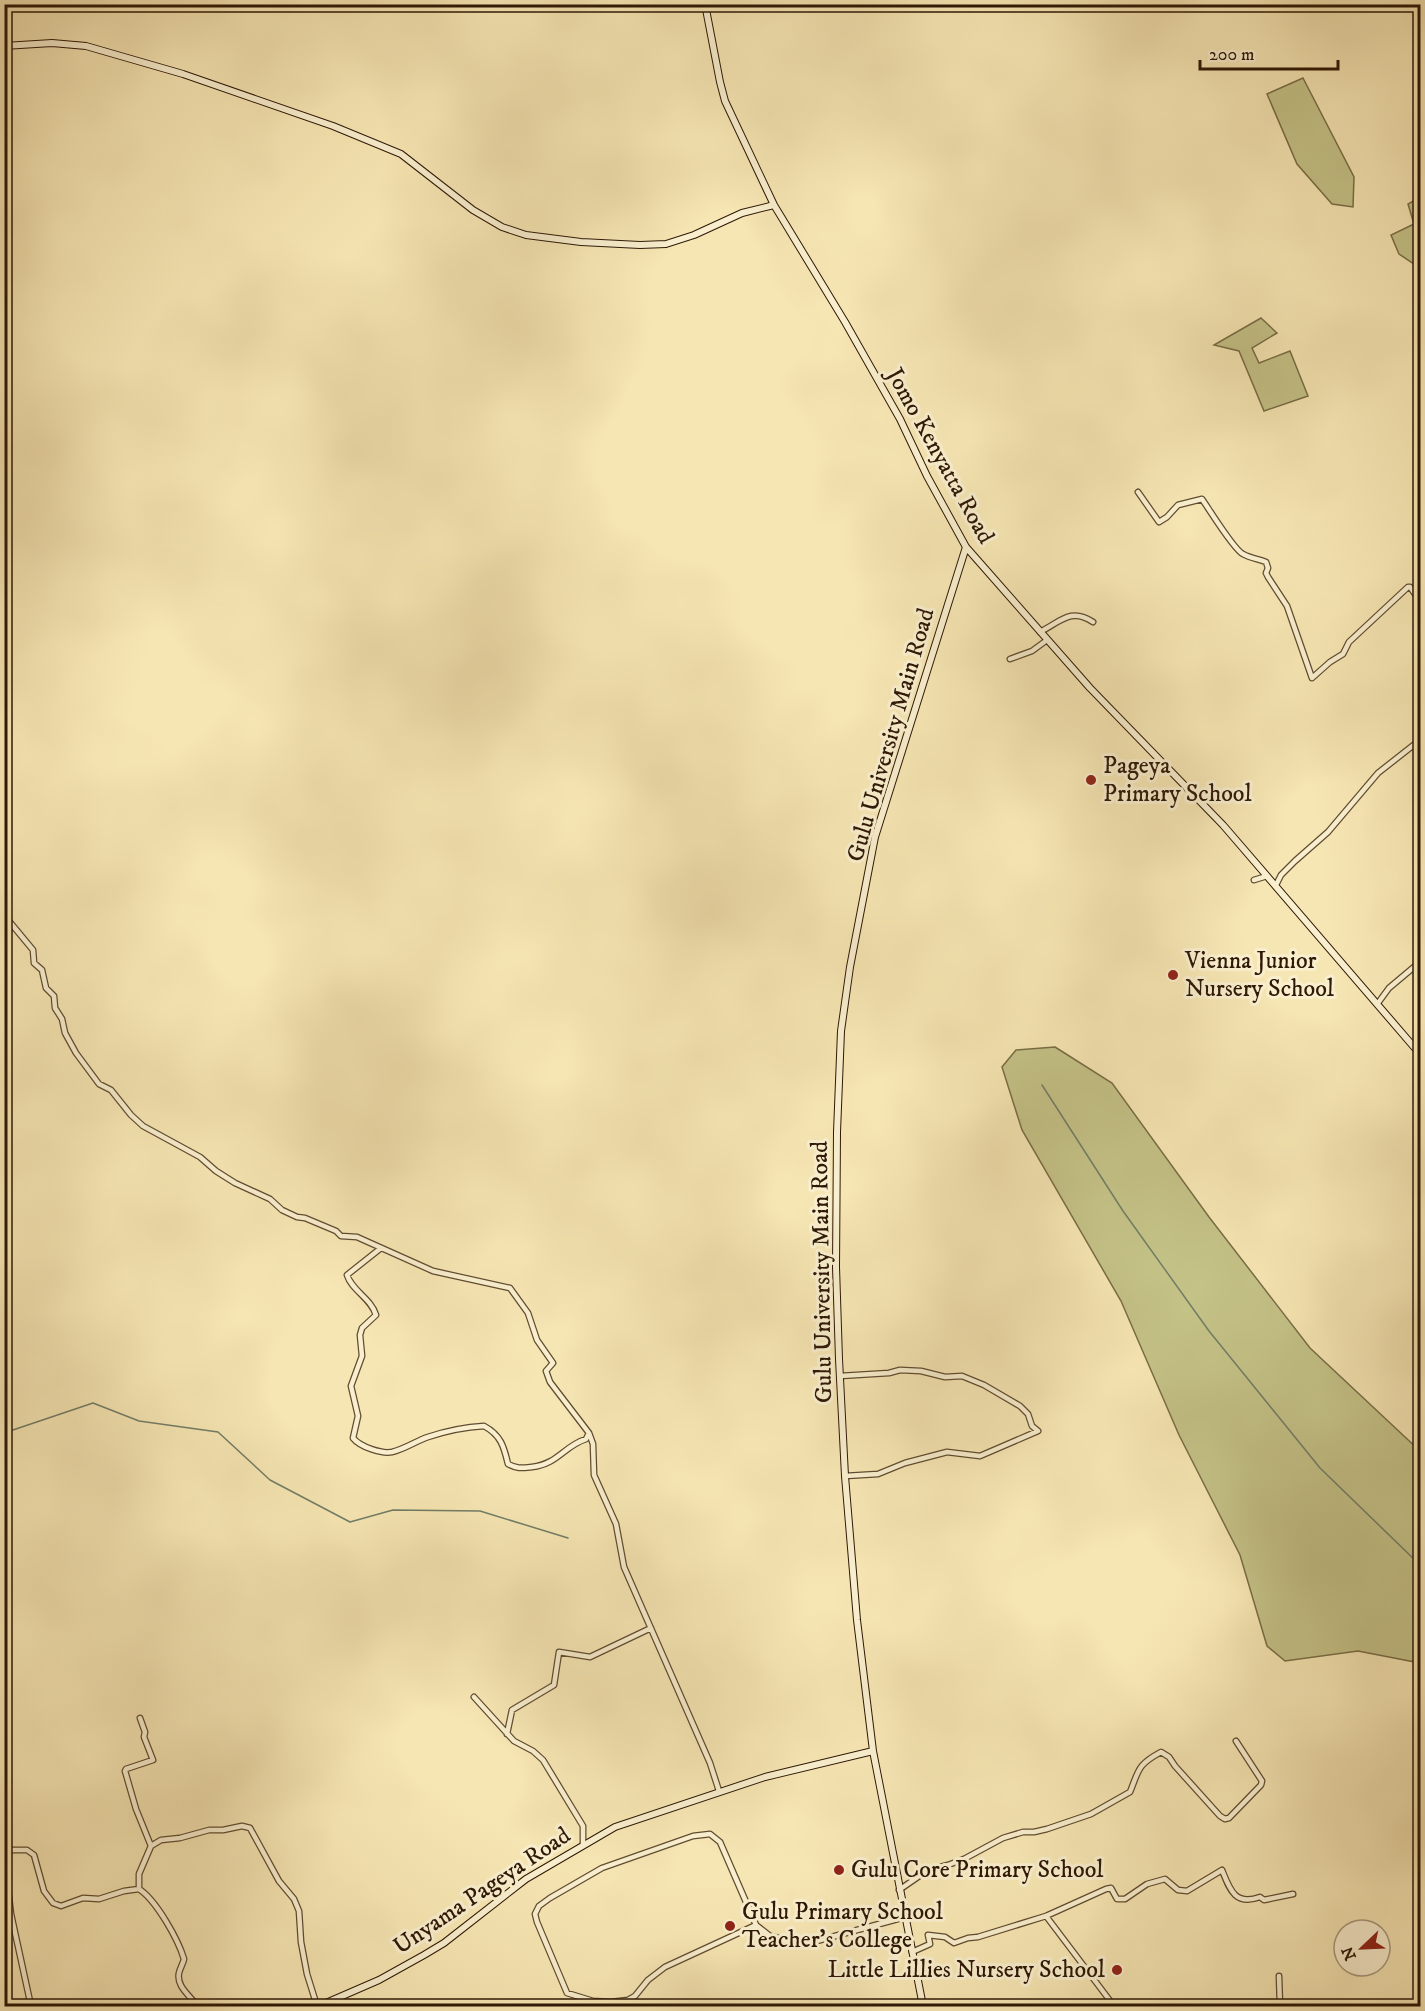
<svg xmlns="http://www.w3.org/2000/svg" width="1425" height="2011" viewBox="0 0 1425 2011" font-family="'IM FELL DW Pica',serif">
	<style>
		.green { fill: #c4c287; stroke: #796d46; stroke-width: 1.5 }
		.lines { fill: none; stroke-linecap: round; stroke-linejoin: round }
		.stream { stroke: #717d67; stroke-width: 1.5 }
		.street-casing { stroke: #604c31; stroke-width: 7 }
		.secondary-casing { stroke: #2e1806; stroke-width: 8 }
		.street { stroke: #f9efce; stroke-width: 4.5 }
		.secondary { stroke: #f9efce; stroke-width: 6 }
		.poi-dot { fill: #8f2418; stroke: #f9efce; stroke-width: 2 }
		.labels { text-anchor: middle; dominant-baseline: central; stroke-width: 6; stroke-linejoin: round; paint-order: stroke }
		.street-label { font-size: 24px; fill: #2e1806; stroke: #f9efce }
		.poi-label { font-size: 24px; fill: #2e1806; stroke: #f9efce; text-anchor: start }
	</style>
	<rect width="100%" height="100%" fill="#f6e6b3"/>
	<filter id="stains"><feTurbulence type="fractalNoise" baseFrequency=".00333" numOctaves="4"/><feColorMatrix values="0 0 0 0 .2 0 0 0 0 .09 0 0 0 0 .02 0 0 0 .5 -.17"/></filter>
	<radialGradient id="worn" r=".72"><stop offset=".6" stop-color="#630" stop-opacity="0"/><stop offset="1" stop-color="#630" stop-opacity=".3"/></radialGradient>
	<path class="green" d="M1303,78L1354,177L1353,207L1332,204L1297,164L1267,94Z
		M1420,197V268L1399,254L1391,235L1414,224L1408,204Z
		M1261,318L1277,333L1252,348L1259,363L1290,351L1308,396L1264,411L1239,351L1214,345Z
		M1055,1047L1112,1083L1209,1217L1310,1348L1420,1451V1663L1358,1651L1285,1661L1267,1646L1240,1555L1179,1435L1121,1301L1022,1130L1002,1067L1016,1050Z"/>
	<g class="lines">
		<path class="stream" d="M1042,1085L1123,1211L1209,1331L1320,1468L1420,1565
			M4,1433L93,1403L139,1421L218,1432L270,1480L350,1522L393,1510L480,1511L568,1538"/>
		<defs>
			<path id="street" d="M1138,492L1159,522L1167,517L1178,505L1202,499C1209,509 1234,550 1243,554C1250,558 1258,559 1266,562L1268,568L1266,573L1268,577L1287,606L1312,678L1330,662L1343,654L1349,642L1408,587H1410L1420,601
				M1040,632C1060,622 1071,607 1093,622
				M1010,659L1032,651L1047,640
				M1254,880L1267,876
				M1276,885L1281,875L1295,861L1328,832L1378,773L1420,740
				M4,915L33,950L34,963L42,970L46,988L54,996L55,1008L62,1019L65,1033L76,1053L99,1084L111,1090L131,1115L143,1126L200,1157L216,1171L235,1183L270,1199L282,1210L297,1217L305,1218L336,1231L341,1236L357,1237L433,1271L510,1288L528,1313L537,1340L553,1363L546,1371L550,1382L589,1433L586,1439C564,1446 558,1464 532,1467C522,1468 517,1469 508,1464C504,1447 501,1435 484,1426C466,1427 446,1431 428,1437C416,1441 405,1449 392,1452C382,1454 360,1447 353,1438L358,1416L351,1386L362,1356L360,1335L362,1328L376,1315C371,1298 352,1291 347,1275L381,1248
				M1378,1003L1389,988L1420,962
				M840,1376L889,1373L900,1370L921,1371L945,1377L962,1376L984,1385L1020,1406L1028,1414L1032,1426L1038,1431L980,1456L947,1452L905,1463L878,1474L845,1476
				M589,1433L593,1444L594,1475L616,1524L624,1567L710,1763L719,1791
				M474,1697L514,1741L533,1751L543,1760L583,1826V1844
				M140,1718L145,1732L144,1737L153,1760L126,1769L125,1771L136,1809L151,1846L139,1874V1889C156,1900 178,1939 184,1959C183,1964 180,1968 179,1973C176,1987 191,1996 197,2006
				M507,1734L512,1710L554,1685L559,1652L590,1657L651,1628
				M151,1846L161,1840L180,1838L209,1830H223L242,1826L250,1828L279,1881L294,1899L299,1911L301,1942L307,1974L317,2006
				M4,1850H27L34,1855L44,1891L53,1903L61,1906L83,1898L99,1899L124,1891L139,1889
				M4,1856L11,1914L31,2006
				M899,1890L928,1870L948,1865L964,1859L1003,1838L1023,1832H1034L1047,1829L1091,1814L1130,1792C1139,1770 1137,1765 1161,1752L1169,1757L1175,1766L1220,1816L1225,1819L1229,1818L1261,1785L1262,1781L1236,1741
				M1046,1916L1114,2006
				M756,1925L665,1967L648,1980L635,1996L628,2000L611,2002L593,2001L567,1993L537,1922L535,1914L539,1906L550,1898L602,1868L693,1836L710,1834L720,1842L756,1925L770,1936L790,1941L813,1942L905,1917
				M912,1952L930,1944L928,1935L945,1937L954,1943L968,1938L978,1937L1046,1916L1106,1889L1111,1888L1117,1899H1125L1147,1884L1165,1879L1178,1890L1187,1891L1222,1870C1230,1890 1235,1906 1260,1897L1264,1900L1293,1894
				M1279,1976L1280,2006"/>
			<path id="secondary" d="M705,4L720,82L725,101L774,205L845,322L900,419L927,476L966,547L1090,688L1223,825L1420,1054
				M4,46L52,43L86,46L183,74L333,126L401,154L473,210L502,227L526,235L581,242L640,245L666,244L694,235L742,213L774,205
				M319,2006L379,1980L424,1955L444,1943L526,1879L615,1827L765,1777L873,1751
				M923,2006L873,1751L857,1620L845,1476L839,1359L836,1267L837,1132L841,1031L850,967L875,837L966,547"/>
		</defs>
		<use href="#street" class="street-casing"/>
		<use href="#secondary" class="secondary-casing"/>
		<use href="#street" class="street"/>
		<use href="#secondary" class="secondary"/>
	</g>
	<g class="poi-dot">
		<circle cx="1091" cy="780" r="6"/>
		<circle cx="1173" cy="975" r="6"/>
		<circle cx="839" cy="1870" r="6"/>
		<circle cx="730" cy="1926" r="6"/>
		<circle cx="1117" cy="1970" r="6"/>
	</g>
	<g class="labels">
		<g class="street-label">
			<text transform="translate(940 456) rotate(61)">Jomo Kenyatta Road</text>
			<text transform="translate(891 735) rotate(-74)">Gulu University Main Road</text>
			<text transform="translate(822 1272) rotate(-91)">Gulu University Main Road</text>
			<text transform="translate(482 1891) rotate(-34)">Unyama Pageya Road</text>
		</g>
		<g class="poi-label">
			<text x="1103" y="766">Pageya<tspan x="1103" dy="28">Primary School</tspan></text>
			<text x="1185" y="961">Vienna Junior<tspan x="1185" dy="28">Nursery School</tspan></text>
			<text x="851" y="1870">Gulu Core Primary School</text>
			<text x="742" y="1912">Gulu Primary School<tspan x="742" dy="28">Teacher's College</tspan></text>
			<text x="1105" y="1970" text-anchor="end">Little Lillies Nursery School</text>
		</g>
	</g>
	<rect width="1425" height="2011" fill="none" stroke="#f6e6b3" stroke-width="24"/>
	<rect x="6" y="6" width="1413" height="1999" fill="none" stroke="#2e1806" stroke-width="3"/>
	<rect x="12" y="12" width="1401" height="1987" fill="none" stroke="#2e1806" stroke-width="1.5"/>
	<g transform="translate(1362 1948) rotate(247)"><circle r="28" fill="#f9efce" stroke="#a8997e" stroke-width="1.5"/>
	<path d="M0-4.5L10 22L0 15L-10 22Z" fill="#8f2418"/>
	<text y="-9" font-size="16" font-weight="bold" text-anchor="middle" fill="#2e1806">N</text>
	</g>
	<path d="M1200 60v9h138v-9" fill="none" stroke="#2e1806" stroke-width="3"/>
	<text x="1209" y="60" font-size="18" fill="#2e1806" stroke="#f9efce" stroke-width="4.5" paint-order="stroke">200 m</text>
	<rect width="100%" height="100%" filter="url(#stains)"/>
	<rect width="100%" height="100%" fill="url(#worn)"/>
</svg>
